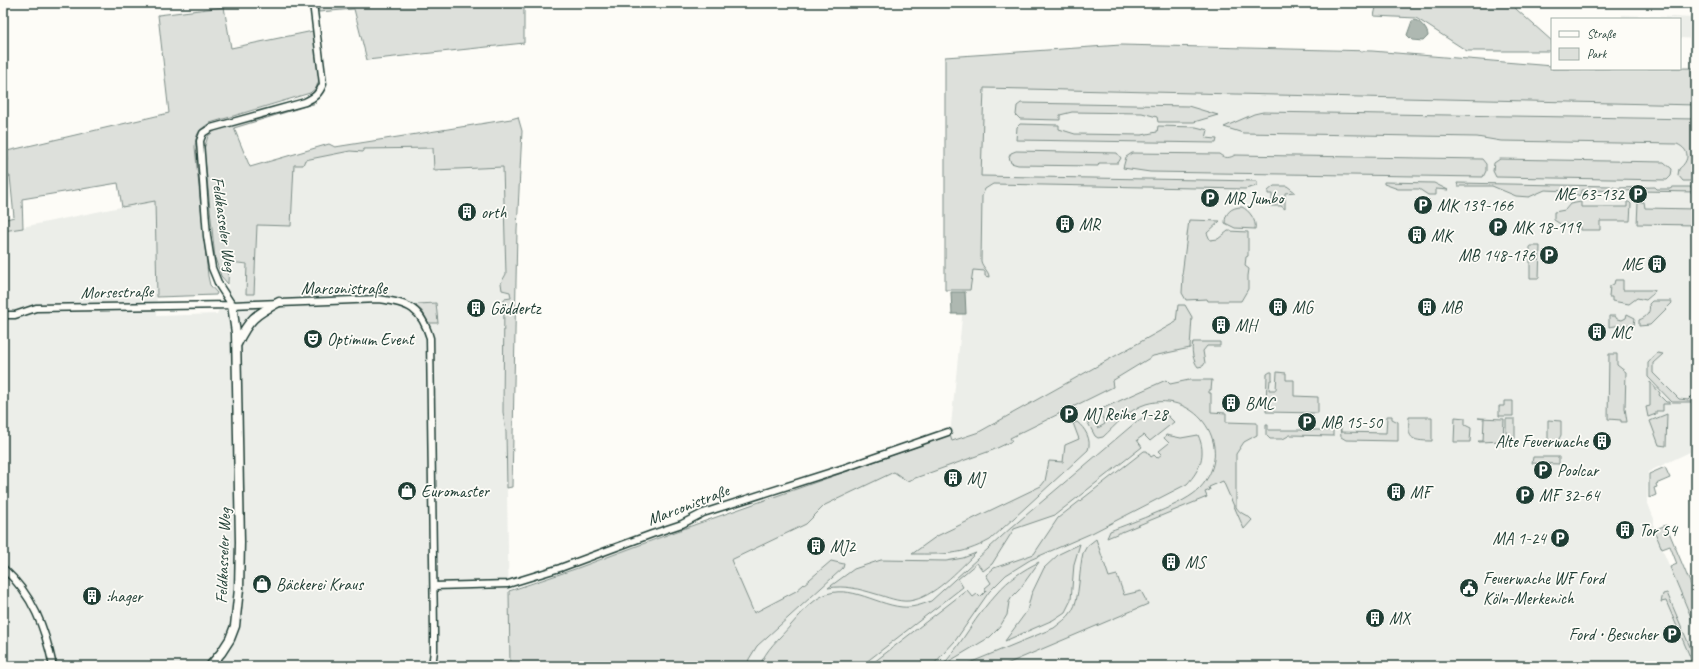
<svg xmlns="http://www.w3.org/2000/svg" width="1699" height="669" viewBox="0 0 1699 669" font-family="Caveat,sans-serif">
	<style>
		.built { fill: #eceee9 }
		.green { fill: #dde0db; stroke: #7e8e88 }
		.water { fill: #aeb8b1; stroke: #75877f }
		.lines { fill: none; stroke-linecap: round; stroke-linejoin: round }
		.minor-casing { stroke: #1f3d34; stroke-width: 9 }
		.tertiary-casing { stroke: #1f3d34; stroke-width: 11 }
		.minor { stroke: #fdfcf7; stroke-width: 6 }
		.tertiary { stroke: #fdfcf7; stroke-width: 8 }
		.labels { text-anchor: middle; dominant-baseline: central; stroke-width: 3.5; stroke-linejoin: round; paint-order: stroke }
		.poi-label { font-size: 17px; fill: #1f3d34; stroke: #fdfcf7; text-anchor: start }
		.street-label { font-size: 17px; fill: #1f3d34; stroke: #fdfcf7 }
	</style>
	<rect width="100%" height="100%" fill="#fdfcf7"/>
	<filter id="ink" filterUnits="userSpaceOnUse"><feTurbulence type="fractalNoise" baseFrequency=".025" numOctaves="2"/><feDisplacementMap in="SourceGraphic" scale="8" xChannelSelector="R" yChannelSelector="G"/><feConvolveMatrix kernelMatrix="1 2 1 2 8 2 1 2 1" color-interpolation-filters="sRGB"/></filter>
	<g filter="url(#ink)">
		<path class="built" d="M1622,15L1696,18V39L1680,38V19H1622Z
			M971,75L1696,90V449L1648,472L1647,501L1654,519V530L1696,629V666H695L691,526L950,435L962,318V268Z
			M511,119L505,224L506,274L501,283L504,291L510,292L511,298L504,299L503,412L506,432L510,666H3V231L155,200L157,316L217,314L229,284L230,263L247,265L251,167Z"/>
		<path class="green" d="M318,3H524V43L367,60L354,9L319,12Z
			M1377,3H1515L1516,9L1552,41V51H1467L1416,18L1374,16Z
			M224,7L231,48L313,31L319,80L316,88L310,93L210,123C198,130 196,134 195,147L208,276L210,285L217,293L216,295L157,297L155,201L122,207L118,183L22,199L23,228L3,231V220L14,217L10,176L3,177V162L8,161L7,151L169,113L158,15Z
			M1121,45L1372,51L1552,66V69L1696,68V105L984,88L981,176L1257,181V186L1245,189L993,184L985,189L982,196L981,261C982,267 989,271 989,277L985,276V271L973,270L970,290H945V57Z
			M316,103L234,128L250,167L329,144L335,147L511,119L518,117L522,131L517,230L512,487L507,488L506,432L503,412L504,299L511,298L510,292L502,290L501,283L506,274L503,167L434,170L433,148L363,149V152L350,151L305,160L303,165H294L291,226L257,225L254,294H246L247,264L229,262L228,284L221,276L215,258L204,149L208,136L216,130Z
			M1021,103L1188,106L1218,115L1194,122H1158L1157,117L1142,113L1072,112L1060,115V120L1020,119L1016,115L1017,106Z
			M1263,112L1696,119V181H1683L1678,175L1679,169C1690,160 1690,150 1677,144L1501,141L1477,137L1243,133L1224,127L1254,114Z
			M1020,124L1059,125V129L1075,134L1142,135L1157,132L1158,126L1196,127L1208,130L1206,138L1217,139L1216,143L1016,140L1017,127Z
			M1016,151L1117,153L1121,158L1118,163H1099L1098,166L1018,165L1011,163L1009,157L1011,153Z
			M1132,153L1219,154C1225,159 1230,158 1235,155L1482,159L1486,164V171L1483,177L1150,172L1123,168L1126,157Z
			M1500,159L1664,162L1672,169L1671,176L1667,180L1496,177L1493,171L1494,163Z
			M1384,182L1434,183L1448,190L1436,189V195H1428L1419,189H1398L1384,184Z
			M1457,183L1610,186L1616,188L1655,187L1657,189H1670L1673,187H1696V192L1581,190L1580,196L1569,191L1545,190L1529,197L1516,196L1492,186H1458Z
			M1274,186H1287L1295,192L1285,193V209L1281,206H1270L1268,204V202L1272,201V194H1268V191Z
			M1581,202V207H1627V202H1629L1631,204L1630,221H1600V230H1580V226L1562,225L1554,220V212L1565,210L1570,204Z
			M1638,202H1644L1645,208L1696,209V225L1637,224Z
			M1242,207C1249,210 1257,221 1255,229L1235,228L1225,223C1225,213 1231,207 1242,207Z
			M1189,220L1220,221L1207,233L1210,240L1218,239L1228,231L1248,232V256L1246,257L1245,266L1249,269L1248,276V289L1241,301H1208L1207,299L1186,300L1182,293L1183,276L1182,275Z
			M1530,246H1540L1539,278H1530Z
			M1615,280H1623V290H1654L1653,294L1646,300L1637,298L1629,304L1612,301V297H1609L1610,286L1614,284Z
			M1652,301H1671L1672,303L1650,325L1639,326V320C1647,317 1651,312 1649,304Z
			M436,303L438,323H429L422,311L416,306L418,304Z
			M1178,305H1185L1192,317L1190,348L1153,356L1112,381L1113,387L1010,438L1012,441L993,450L907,481L894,472L825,505L806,524L731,560L754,613L796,591L831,561L844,564L843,568L757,646L749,659L747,666H510L509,591L575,569L691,526L950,435L952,441L979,432L1176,322Z
			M1627,314L1635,318L1634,325H1621L1609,327V316H1615L1617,319L1622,320L1626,318Z
			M1193,342H1220V346H1207L1203,351L1205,363L1203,366L1198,367C1193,361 1191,350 1193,342Z
			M1657,353L1663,354L1653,363V373L1679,399L1688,400L1696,392V402H1672L1648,377V363Z
			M1609,354H1617V365L1626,372L1625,408L1627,422H1621V420L1608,419Z
			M1270,372H1272V380H1270L1269,390H1276L1277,372L1286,373V380H1294V396L1318,397V413L1266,412L1267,374Z
			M1166,380L1170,384L1189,380H1212L1211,390H1209V393H1211V412L1226,413V422L1257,423V435L1244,442L1236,454V507C1241,515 1247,514 1252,520L1244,529L1223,481L1209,487L1210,490L1205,492L1207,497L1107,538L1110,531C1132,522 1186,504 1200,488C1237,448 1197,389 1146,404C1129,409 1115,426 1103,437L1098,438L1095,436L1087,421L1091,414L1098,428L1105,424L1099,410Z
			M1650,382L1660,393L1659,395L1666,402H1669V404H1663V411H1656V414L1648,417L1646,407L1650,406Z
			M1504,401H1513V416H1499V406H1504Z
			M1159,413L1166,414L1174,422L1150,441L1144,435L1137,440L1142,447L1055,515L1014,529L992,564L983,571L977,563L958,579L963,587L861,666H760C765,650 780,638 791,625C799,616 807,606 817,599C845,580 873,604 902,607C912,608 921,605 931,601L1012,527L1136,422L1144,417Z
			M1667,414L1666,446L1659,445L1650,421Z
			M1387,416H1392V419L1398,422V441L1346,440L1341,437L1340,426L1341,427V432L1386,433Z
			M1409,417H1432V441C1409,441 1408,438 1409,417Z
			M1455,417L1465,418V425L1471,428L1470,442H1454Z
			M1478,418L1504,419L1503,441L1479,442L1478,441H1483L1484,419Z
			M1506,419H1515V438L1511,443H1506Z
			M1548,420L1561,421V435L1557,443L1553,444L1548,439Z
			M1077,422C1085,428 1092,440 1088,450L990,540C961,556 944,554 912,554L937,536L1041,486L1045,481L1049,461L1063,462L1065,445L1079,439L1073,423Z
			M1266,425H1268V430H1333V436L1290,435L1283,439H1270L1266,435Z
			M1166,435L1181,438L1198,435C1207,454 1200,470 1187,484L1092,533L1030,560L1006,575L989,592L955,641L932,666H869L967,590L973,597L977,594L980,597L986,591L985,588L991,583L986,575L994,568L1034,554L1058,518L1144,451H1147L1151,457L1154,455L1157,458L1162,454L1159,451L1169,443L1164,438Z
			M1533,457H1559V464L1532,463Z
			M1665,467L1670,478L1656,484L1657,487L1654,488L1656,495L1649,498V474Z
			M1666,525L1696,597V629L1670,567L1677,564L1670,546L1662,549L1654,530Z
			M1096,539L1109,577L1117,575L1124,595L1141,591L1148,604L1002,666H962L1054,628C1060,623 1068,618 1072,611C1080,599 1079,568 1083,553L1087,546Z
			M1080,544L1074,564L1071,600L1065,612L1053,620L1005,641L1027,611L1031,595L1044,568L1059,554Z
			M976,553C958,570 934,598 909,601C898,602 887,597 876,594C859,589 845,585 828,588L854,569L881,560L946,561L963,558Z
			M1039,562L1019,590L1012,597L1009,602L1007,615L999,628L990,637L943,665C963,642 976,615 997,593C1009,579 1023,570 1039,562Z
			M1667,593L1696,661V666H1694L1666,601L1661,602L1663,594Z"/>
		<path class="water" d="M1415,20C1421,22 1428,30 1428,36L1423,41L1412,40L1407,35L1412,21Z
			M951,292H965L966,314H952Z"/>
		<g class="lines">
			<defs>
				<path id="minor" d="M232,305L219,285L212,268L207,236L200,141L203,133L211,128L305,102C315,97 319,94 323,84L313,3
					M3,315H15L36,308L232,305L379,299C409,303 421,308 430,338L434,631V651L432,666
					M3,568C33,595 45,628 53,666
					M434,586L508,584L560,568L652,534L682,524L703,513L844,468L948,432"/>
				<path id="tertiary" d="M237,344C249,319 255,315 279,302
					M210,666L221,653L230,639L235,626L239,589L240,542L236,333L232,305"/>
			</defs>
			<use href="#minor" class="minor-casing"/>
			<use href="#tertiary" class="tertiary-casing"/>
			<use href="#minor" class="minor"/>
			<use href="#tertiary" class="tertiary"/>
		</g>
	</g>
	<defs>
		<symbol id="parking-disc" viewBox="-11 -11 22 22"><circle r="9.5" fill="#1f3d34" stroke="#fdfcf7"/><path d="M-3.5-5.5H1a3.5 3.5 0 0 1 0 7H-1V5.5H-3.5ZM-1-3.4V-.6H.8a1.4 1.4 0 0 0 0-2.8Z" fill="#fff"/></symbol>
		<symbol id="building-disc" viewBox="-11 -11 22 22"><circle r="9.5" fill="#1f3d34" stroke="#fdfcf7"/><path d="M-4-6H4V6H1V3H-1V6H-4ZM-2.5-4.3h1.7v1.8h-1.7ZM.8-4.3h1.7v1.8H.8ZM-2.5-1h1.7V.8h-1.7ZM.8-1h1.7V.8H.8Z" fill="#fff"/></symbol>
		<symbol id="theatre-disc" viewBox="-11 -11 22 22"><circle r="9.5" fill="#1f3d34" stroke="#fdfcf7"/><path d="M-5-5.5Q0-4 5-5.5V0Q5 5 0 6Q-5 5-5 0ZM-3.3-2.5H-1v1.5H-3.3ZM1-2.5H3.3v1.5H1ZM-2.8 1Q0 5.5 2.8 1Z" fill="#fff"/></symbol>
		<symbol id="shop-disc" viewBox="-11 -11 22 22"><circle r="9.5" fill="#1f3d34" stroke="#fdfcf7"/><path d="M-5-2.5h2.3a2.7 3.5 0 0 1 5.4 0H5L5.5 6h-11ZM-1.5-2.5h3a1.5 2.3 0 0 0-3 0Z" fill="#fff"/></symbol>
		<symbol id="civic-disc" viewBox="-11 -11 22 22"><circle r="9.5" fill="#1f3d34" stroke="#fdfcf7"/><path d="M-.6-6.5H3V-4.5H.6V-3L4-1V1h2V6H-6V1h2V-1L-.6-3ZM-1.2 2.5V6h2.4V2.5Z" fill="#fff"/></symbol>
	</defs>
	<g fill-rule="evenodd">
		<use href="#parking-disc" x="1627" y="183" width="22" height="22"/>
		<use href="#parking-disc" x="1199" y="187" width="22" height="22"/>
		<use href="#parking-disc" x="1412" y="194" width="22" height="22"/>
		<use href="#building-disc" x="456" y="201" width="22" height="22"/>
		<use href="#building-disc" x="1054" y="213" width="22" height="22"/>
		<use href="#parking-disc" x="1487" y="216" width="22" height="22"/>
		<use href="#building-disc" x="1406" y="224" width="22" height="22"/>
		<use href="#parking-disc" x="1538" y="244" width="22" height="22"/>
		<use href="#building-disc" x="1646" y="253" width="22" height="22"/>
		<use href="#building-disc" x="1267" y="296" width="22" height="22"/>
		<use href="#building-disc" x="1416" y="296" width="22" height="22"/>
		<use href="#building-disc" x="465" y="297" width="22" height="22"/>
		<use href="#building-disc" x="1210" y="314" width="22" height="22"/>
		<use href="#building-disc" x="1586" y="321" width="22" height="22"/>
		<use href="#theatre-disc" x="302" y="328" width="22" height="22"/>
		<use href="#building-disc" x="1220" y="392" width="22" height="22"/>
		<use href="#parking-disc" x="1058" y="403" width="22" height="22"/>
		<use href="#parking-disc" x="1296" y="411" width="22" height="22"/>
		<use href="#building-disc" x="1591" y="430" width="22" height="22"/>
		<use href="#parking-disc" x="1532" y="459" width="22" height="22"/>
		<use href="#building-disc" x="942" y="467" width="22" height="22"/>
		<use href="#shop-disc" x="396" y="480" width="22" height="22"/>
		<use href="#building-disc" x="1385" y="481" width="22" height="22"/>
		<use href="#parking-disc" x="1514" y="484" width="22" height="22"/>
		<use href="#building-disc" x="1614" y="519" width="22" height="22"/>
		<use href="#parking-disc" x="1549" y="527" width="22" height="22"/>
		<use href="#building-disc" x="805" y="535" width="22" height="22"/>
		<use href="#building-disc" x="1160" y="551" width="22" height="22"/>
		<use href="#shop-disc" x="251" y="573" width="22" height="22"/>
		<use href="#civic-disc" x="1458" y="577" width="22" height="22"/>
		<use href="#building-disc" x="81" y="585" width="22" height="22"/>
		<use href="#building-disc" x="1364" y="607" width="22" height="22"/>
		<use href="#parking-disc" x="1661" y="623" width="22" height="22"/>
	</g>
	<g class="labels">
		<g class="poi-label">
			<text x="1624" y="194" text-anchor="end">ME 63-132</text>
			<text x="1224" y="198">MR Jumbo</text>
			<text x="1437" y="205">MK 139-166</text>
			<text x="481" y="212">orth</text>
			<text x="1079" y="224">MR</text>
			<text x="1512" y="227">MK 18-119</text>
			<text x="1431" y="235">MK</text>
			<text x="1535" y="255" text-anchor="end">MB 148-176</text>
			<text x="1643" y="264" text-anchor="end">ME</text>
			<text x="1292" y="307">MG</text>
			<text x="1441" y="307">MB</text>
			<text x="490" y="308">Göddertz</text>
			<text x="1235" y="325">MH</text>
			<text x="1611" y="332">MC</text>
			<text x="327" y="339">Optimum Event</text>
			<text x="1245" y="403">BMC</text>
			<text x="1083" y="414">MJ Reihe 1-28</text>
			<text x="1321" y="422">MB 15-50</text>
			<text x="1588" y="441" text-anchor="end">Alte Feuerwache</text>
			<text x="1557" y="470">Poolcar</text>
			<text x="967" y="478">MJ</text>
			<text x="421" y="491">Euromaster</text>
			<text x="1410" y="492">MF</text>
			<text x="1539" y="495">MF 32-64</text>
			<text x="1639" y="530">Tor 54</text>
			<text x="1546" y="538" text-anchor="end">MA 1-24</text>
			<text x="830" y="546">MJ2</text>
			<text x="1185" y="562">MS</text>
			<text x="1483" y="578">Feuerwache WF Ford<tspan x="1483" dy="20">Köln-Merkenich</tspan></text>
			<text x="276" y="584">Bäckerei Kraus</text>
			<text x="106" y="596">:hager</text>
			<text x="1389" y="618">MX</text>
			<text x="1658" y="634" text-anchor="end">Ford • Besucher</text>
		</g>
		<g class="street-label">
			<text transform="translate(224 224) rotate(82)">Feldkasseler Weg</text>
			<text x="344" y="288">Marconistraße</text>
			<text transform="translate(117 292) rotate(-1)">Morsestraße</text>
			<text transform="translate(688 505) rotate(-21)">Marconistraße</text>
			<text transform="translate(223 556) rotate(-88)">Feldkasseler Weg</text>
		</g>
	</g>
	<rect width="1699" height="669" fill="none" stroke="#fdfcf7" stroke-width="16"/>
	<rect x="8" y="8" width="1683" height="653" fill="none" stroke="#1f3d34" stroke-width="1.5" filter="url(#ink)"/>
	<rect x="1551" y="18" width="130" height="52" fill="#fdfcf7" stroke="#a4b0a9"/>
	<rect x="1559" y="31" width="20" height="6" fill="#fdfcf7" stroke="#a4b0a9"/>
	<text x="1587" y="38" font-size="12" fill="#1f3d34">Straße</text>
	<rect x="1559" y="48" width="20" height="12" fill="#dde0db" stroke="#a4b0a9"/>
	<text x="1587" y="58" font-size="12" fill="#1f3d34">Park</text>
</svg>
